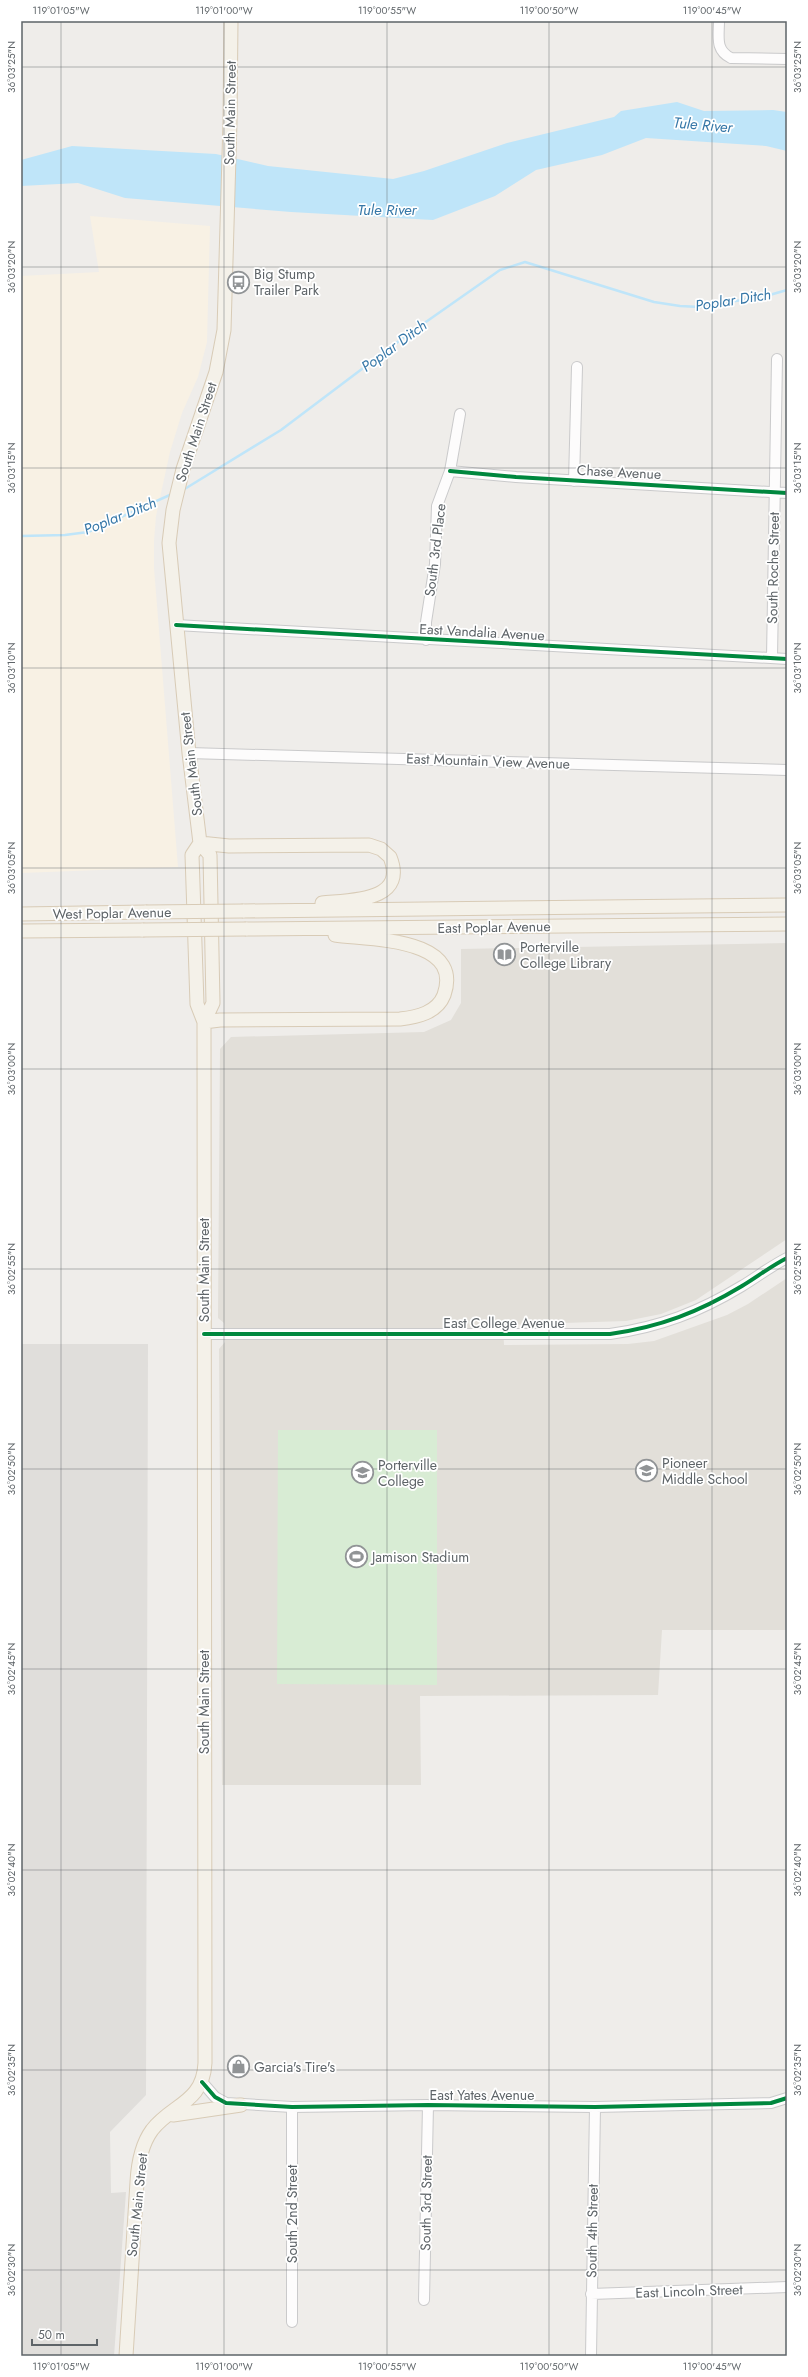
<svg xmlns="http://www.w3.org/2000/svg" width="808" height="2377" viewBox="0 0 808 2377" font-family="Jost,sans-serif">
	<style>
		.commercial { fill: #f8f1e4 }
		.industrial { fill: #e0dedb }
		.education { fill: #e2dfd9 }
		.green { fill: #d8ecd4 }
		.water { fill: #bfe5f9 }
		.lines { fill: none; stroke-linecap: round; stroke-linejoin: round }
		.stream { stroke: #bfe5f9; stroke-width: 2.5 }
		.minor-casing { stroke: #cacacb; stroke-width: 12 }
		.major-casing { stroke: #d8cbb6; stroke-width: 15 }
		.minor { stroke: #fdfcfc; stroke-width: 10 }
		.major { stroke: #f4f1e9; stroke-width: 13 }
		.major-bridge-casing { stroke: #d8cbb6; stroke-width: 15; stroke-linecap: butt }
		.major-bridge { stroke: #f4f1e9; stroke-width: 13 }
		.cycleway-casing { stroke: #fff; stroke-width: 6 }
		.cycleway { stroke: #00873e; stroke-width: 4 }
		.ticks { fill: none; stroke: #5e6468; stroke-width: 1; stroke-opacity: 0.45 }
		.labels { text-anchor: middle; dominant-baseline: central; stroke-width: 3.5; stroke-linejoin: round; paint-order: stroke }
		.street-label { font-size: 14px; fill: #5e6468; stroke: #fff }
		.poi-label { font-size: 14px; fill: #5e6468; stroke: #fff; text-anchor: start }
		.water-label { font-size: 15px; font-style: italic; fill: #3778a8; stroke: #fff }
		.neatline { fill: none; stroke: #5e6468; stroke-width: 1.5 }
		.ticks-label { font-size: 10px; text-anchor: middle; fill: #5e6468 }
	</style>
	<rect width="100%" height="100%" fill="#efedea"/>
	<path class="commercial" d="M90,216L210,226L207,342L198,377L182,413L170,452L156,516L154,541V568L178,867L21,873V276L99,272Z"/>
	<path class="industrial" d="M21,1344H148L146,2095L110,2132L111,2193L126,2192L114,2356H21Z"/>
	<path class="education" d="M787,943V1239L696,1300L661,1314L626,1321L503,1325L504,1345L628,1344L654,1341L727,1315L748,1304L787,1278V1630H662L658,1695L420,1696L421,1785H222L219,1349L225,1342L224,1323L218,1318L220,1049L231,1037L424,1032L451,1020L461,1003V949Z"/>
	<path class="green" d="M278,1430H437V1685L277,1684Z"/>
	<path class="water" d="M677,102L704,111L773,110L787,112V151L766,146L646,138L602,155L536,170L495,196L433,220L291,212L125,198L78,183L21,186V160L72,146L216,154L268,166L393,179L424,171L507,143L614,117L621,111Z"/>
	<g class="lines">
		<path class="stream" d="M183,490L281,430L403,338L500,270L525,262L654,302L680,306L700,307L766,296L787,290
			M21,536L65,535L88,532L172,494"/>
		<defs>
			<path id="minor" d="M719,21C719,37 715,50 731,58L787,59
				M450,471L516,477L787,493
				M574,481L577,367
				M176,625L787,659
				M426,640V622L435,564L437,506L450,471L460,414
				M772,658L777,359
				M189,753L787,770
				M204,1334H610C660,1327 699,1312 742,1286C757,1277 771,1266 787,1258
				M202,2082L215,2097L226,2103L292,2107L428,2105L595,2107L771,2103L787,2098
				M591,2294L787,2287
				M424,2300L428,2105
				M292,2322V2107
				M591,2356L595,2107"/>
			<path id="major" d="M200,843L229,846L369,845L381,849L390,857C408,902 350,900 322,903
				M243,911L787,905
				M21,914L146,912
				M246,929L787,924
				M21,931L143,930
				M204,1022L213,1003L210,855L200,843L189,753L169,543L173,510L183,469L216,372L224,330L230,121L231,21
				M204,1022L220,1020L400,1019C417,1017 437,1013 444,995C464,937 369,940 335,935
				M173,2115L241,2105
				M126,2356L137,2182C138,2163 141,2145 152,2130C172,2104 203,2103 205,2063L204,1022L197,1004L192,855L200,843"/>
		</defs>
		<use href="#minor" class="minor-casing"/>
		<use href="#major" class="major-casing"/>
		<use href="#minor" class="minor"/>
		<use href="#major" class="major"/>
		<defs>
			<path id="major-bridge" d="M146,912L243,911
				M143,930L246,929"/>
		</defs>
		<use href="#major-bridge" class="major-bridge-casing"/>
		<use href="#major-bridge" class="major-bridge"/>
		<defs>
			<path id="cycleway" d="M450,471L516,477L787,493
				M176,625L787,659
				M204,1334H610C660,1327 699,1312 742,1286C757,1277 771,1266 787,1258
				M202,2082L215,2097L226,2103L292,2107L428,2105L595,2107L771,2103L787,2098"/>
		</defs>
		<use href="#cycleway" class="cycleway-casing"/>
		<use href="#cycleway" class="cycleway"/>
	</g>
	<path class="ticks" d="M61,21V2356M224,21V2356M387,21V2356M549,21V2356M712,21V2356M21,67H787M21,267H787M21,468H787M21,668H787M21,868H787M21,1069H787M21,1269H787M21,1469H787M21,1669H787M21,1870H787M21,2070H787M21,2270H787"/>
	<defs>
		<symbol id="bus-ring" viewBox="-11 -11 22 22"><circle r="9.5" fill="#fff" stroke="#919496" stroke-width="1.5"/><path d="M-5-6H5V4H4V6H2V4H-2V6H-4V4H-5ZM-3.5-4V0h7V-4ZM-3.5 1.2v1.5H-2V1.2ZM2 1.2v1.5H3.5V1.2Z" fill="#919496"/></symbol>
		<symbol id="library-ring" viewBox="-11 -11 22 22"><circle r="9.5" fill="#fff" stroke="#919496" stroke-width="1.5"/><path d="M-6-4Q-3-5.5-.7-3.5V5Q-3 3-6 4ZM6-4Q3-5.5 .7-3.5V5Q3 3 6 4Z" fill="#919496"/></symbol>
		<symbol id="school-ring" viewBox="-11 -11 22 22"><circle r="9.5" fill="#fff" stroke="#919496" stroke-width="1.5"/><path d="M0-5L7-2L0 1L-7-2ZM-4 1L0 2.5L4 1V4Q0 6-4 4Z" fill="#919496"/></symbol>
		<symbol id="university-ring" viewBox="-11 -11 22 22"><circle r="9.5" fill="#fff" stroke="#919496" stroke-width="1.5"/><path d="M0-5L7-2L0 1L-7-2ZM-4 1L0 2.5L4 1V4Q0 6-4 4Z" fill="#919496"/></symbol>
		<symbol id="stadium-ring" viewBox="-11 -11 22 22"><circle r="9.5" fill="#fff" stroke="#919496" stroke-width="1.5"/><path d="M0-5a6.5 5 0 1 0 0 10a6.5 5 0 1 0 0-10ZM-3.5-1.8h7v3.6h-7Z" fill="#919496"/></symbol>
		<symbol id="shop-ring" viewBox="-11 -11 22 22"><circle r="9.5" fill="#fff" stroke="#919496" stroke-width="1.5"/><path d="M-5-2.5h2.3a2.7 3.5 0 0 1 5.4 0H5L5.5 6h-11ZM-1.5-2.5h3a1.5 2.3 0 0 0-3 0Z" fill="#919496"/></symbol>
	</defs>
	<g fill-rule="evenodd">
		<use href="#bus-ring" x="226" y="270" width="25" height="25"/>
		<use href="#library-ring" x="492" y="942" width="25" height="25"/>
		<use href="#school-ring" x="634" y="1458" width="25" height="25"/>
		<use href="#university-ring" x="350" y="1460" width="25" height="25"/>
		<use href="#stadium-ring" x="344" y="1544" width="25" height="25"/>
		<use href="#shop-ring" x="226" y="2054" width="25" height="25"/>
	</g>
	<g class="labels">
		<g class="street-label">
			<text transform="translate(230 113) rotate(-89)">South Main Street</text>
			<text transform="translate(196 432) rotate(-72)">South Main Street</text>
			<text transform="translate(619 472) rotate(3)">Chase Avenue</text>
			<text transform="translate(435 550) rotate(-83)">South 3rd Place</text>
			<text transform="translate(773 568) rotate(-89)">South Roche Street</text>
			<text transform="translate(482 632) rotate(3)">East Vandalia Avenue</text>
			<text transform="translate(488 761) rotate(2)">East Mountain View Avenue</text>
			<text transform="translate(191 764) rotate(-97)">South Main Street</text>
			<text transform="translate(112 913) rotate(-1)">West Poplar Avenue</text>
			<text transform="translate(494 927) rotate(-1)">East Poplar Avenue</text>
			<text transform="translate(204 1270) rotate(-90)">South Main Street</text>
			<text x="504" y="1323">East College Avenue</text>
			<text transform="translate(204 1702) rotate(-90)">South Main Street</text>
			<text x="482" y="2095">East Yates Avenue</text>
			<text transform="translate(426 2203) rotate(-89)">South 3rd Street</text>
			<text transform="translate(137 2205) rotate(-84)">South Main Street</text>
			<text transform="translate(292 2214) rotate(-90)">South 2nd Street</text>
			<text transform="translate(592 2231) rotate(-89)">South 4th Street</text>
			<text transform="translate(689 2291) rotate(-2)">East Lincoln Street</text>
		</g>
		<g class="poi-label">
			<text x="254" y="274">Big Stump<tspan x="254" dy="16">Trailer Park</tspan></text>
			<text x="520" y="947">Porterville<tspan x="520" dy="16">College Library</tspan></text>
			<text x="662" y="1463">Pioneer<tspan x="662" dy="16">Middle School</tspan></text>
			<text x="378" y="1465">Porterville<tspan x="378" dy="16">College</tspan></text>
			<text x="372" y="1557">Jamison Stadium</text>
			<text x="254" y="2067">Garcia's Tire's</text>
		</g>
		<g class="water-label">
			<text transform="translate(703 125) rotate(5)">Tule River</text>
			<text x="387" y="210">Tule River</text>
			<text transform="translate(733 300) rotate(-9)">Poplar Ditch</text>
			<text transform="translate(394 346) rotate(-36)">Poplar Ditch</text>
			<text transform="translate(120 516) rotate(-22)">Poplar Ditch</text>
		</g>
	</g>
	<rect width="808" height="2377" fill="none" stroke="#ffffff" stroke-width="44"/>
	<path d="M32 2339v6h65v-6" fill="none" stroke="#5e6468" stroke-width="2"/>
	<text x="38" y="2339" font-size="12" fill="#5e6468" stroke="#ffffff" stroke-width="3" paint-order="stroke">50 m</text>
	<rect x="22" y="22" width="764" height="2333" class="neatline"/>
	<g class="ticks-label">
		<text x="61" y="14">119°01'05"W</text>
		<text x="224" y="14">119°01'00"W</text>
		<text x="387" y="14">119°00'55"W</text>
		<text x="549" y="14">119°00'50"W</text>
		<text x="712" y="14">119°00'45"W</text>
		<text transform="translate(11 67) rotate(-90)" y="4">36°03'25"N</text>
		<text transform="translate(797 67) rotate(-90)" y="4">36°03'25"N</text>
		<text transform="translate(11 267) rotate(-90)" y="4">36°03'20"N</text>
		<text transform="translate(797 267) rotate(-90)" y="4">36°03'20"N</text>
		<text transform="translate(11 468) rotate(-90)" y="4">36°03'15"N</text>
		<text transform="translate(797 468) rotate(-90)" y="4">36°03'15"N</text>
		<text transform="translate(11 668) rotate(-90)" y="4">36°03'10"N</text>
		<text transform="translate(797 668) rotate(-90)" y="4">36°03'10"N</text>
		<text transform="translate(11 868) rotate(-90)" y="4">36°03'05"N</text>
		<text transform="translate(797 868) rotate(-90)" y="4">36°03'05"N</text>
		<text transform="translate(11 1069) rotate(-90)" y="4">36°03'00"N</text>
		<text transform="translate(797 1069) rotate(-90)" y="4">36°03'00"N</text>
		<text transform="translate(11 1269) rotate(-90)" y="4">36°02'55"N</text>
		<text transform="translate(797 1269) rotate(-90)" y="4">36°02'55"N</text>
		<text transform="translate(11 1469) rotate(-90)" y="4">36°02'50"N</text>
		<text transform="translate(797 1469) rotate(-90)" y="4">36°02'50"N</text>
		<text transform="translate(11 1669) rotate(-90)" y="4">36°02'45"N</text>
		<text transform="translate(797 1669) rotate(-90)" y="4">36°02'45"N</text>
		<text transform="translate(11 1870) rotate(-90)" y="4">36°02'40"N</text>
		<text transform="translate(797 1870) rotate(-90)" y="4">36°02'40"N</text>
		<text transform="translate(11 2070) rotate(-90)" y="4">36°02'35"N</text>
		<text transform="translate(797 2070) rotate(-90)" y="4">36°02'35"N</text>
		<text transform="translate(11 2270) rotate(-90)" y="4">36°02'30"N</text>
		<text transform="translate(797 2270) rotate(-90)" y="4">36°02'30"N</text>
		<text x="61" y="2370">119°01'05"W</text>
		<text x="224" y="2370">119°01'00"W</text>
		<text x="387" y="2370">119°00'55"W</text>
		<text x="549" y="2370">119°00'50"W</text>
		<text x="712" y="2370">119°00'45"W</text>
	</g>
</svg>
